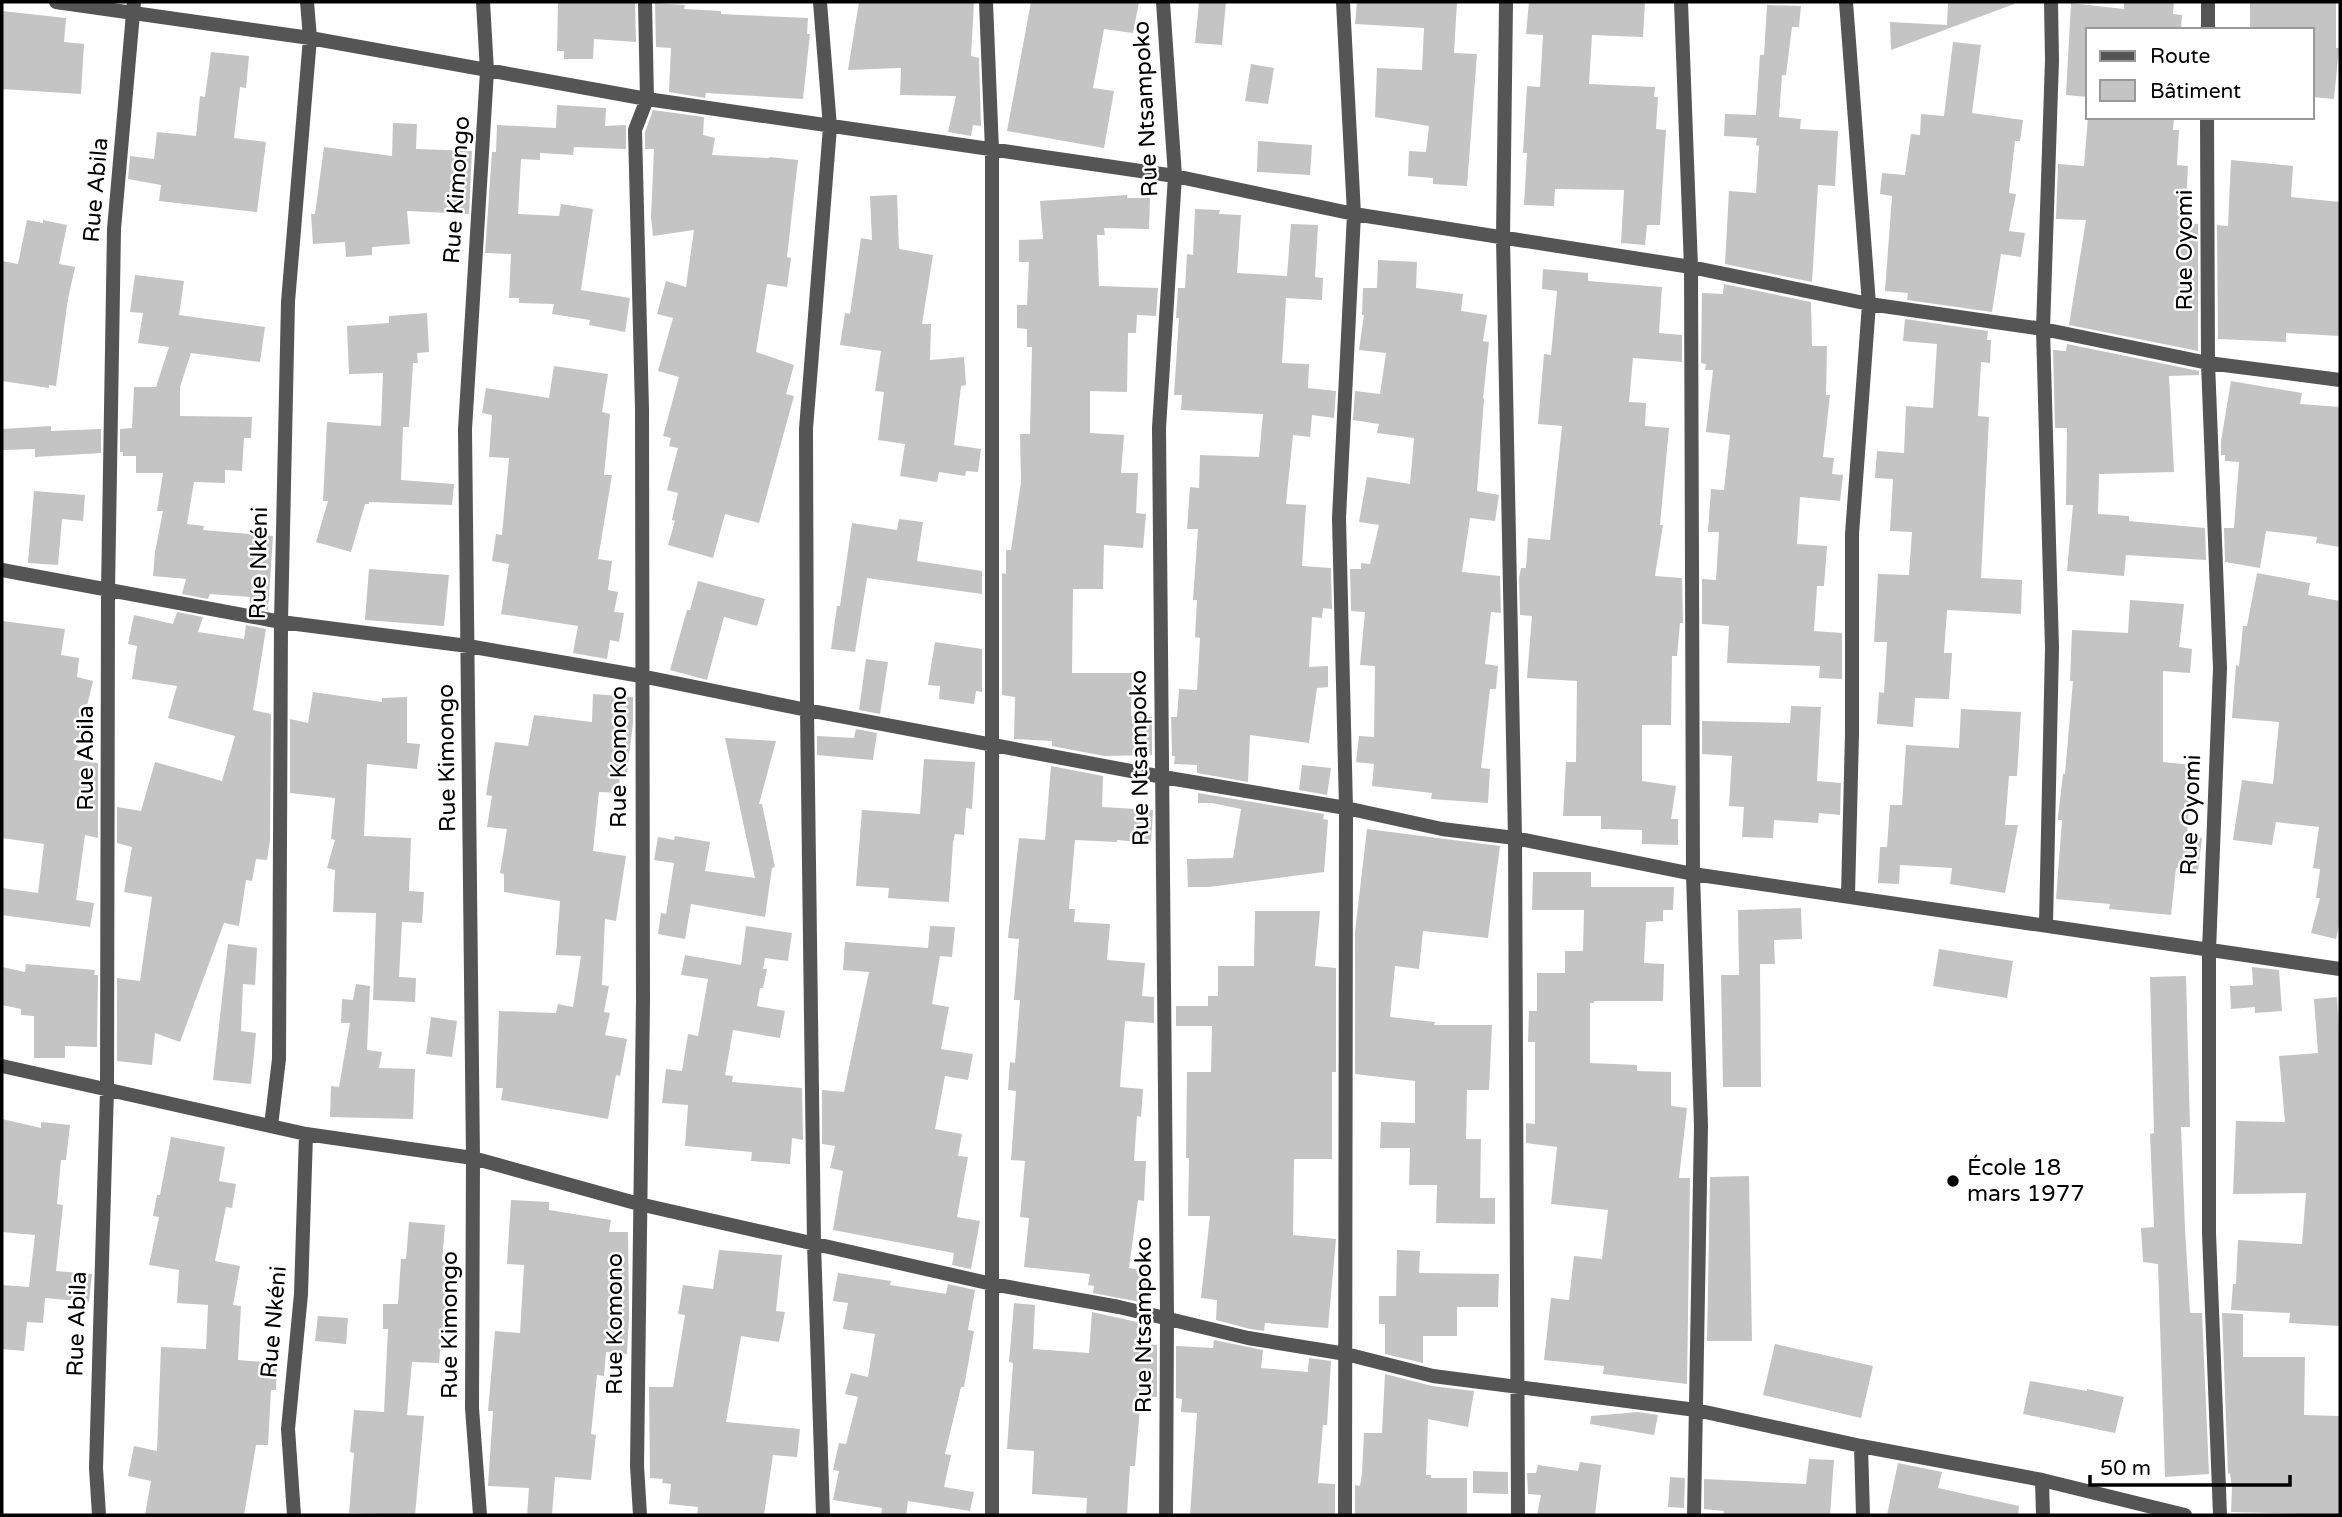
<svg xmlns="http://www.w3.org/2000/svg" width="2342" height="1517" viewBox="0 0 2342 1517" font-family="'Varela Round',sans-serif">
	<style>
		.building { fill: #c4c4c4 }
		.lines { fill: none; stroke-linecap: round; stroke-linejoin: round }
		.street { stroke: #555; stroke-width: 14 }
		.poi-dot { fill: #000; stroke: #fff; stroke-width: 2.5 }
		.labels { text-anchor: middle; dominant-baseline: central; stroke-width: 5; stroke-linejoin: round; paint-order: stroke }
		.street-label { font-size: 23px; fill: #000; stroke: #fff }
		.poi-label { font-size: 23px; fill: #000; stroke: #fff; text-anchor: start }
	</style>
	<rect width="100%" height="100%" fill="#fff"/>
	<path class="building" d="M558,2H635L636,42L594,39L593,59H564V51H557Z
		M859,2H974L971,56L979,58L981,126L973,125L971,136L948,132L956,96L900,95L901,68L848,70Z
		M1031,2H1139L1133,33L1104,29L1093,88L1114,91L1104,148L1007,131Z
		M1199,2H1226L1222,45L1195,43Z
		M1357,2H1457L1454,53L1477,54L1467,186L1433,184V178L1408,176L1409,151L1426,152L1429,126L1375,117L1377,68L1422,70L1424,28L1355,24Z
		M1529,2H1645L1643,37L1592,35L1589,84L1655,87L1654,97H1658L1656,129L1666,130L1660,225H1647L1645,245L1621,243L1624,190L1555,189L1554,206L1524,205L1527,153H1523L1527,86L1540,87L1543,35L1526,34Z
		M1948,2H2014V4L1891,50L1890,22L1947,25Z
		M2124,2H2174L2173,14L2182,15L2181,30H2088V97L2066,95L2071,3L2124,9Z
		M2250,2H2336V48H2339L2334,99L2312,97V30H2250Z
		M655,3L685,5L684,9L721,11V14L808,18L807,34H810L803,99L706,93L705,98L669,92L671,48L656,47Z
		M1767,5L1801,6L1799,27H1792L1786,75H1782L1779,117L1801,119L1800,129L1838,131L1835,186L1818,185L1812,282L1725,264L1729,191L1756,193L1759,146L1756,145L1757,138L1724,136L1725,114L1756,115L1760,55H1764Z
		M2,11L66,18L64,42L84,44L81,94L2,89Z
		M1953,42L1981,45L1972,113L2023,120L2020,141H2015L2009,193L2016,194L2009,231L2025,233L2021,257L2001,254L1992,312L1907,300L1908,293L1885,291L1892,196L1880,194L1882,173L1905,175L1911,134L1920,135L1921,114L1944,116Z
		M211,52L249,56L246,88L240,87L234,138L266,142L257,212L159,201L161,185L128,179L130,156L154,159L157,132L196,136L200,96L205,97Z
		M1251,64L1274,68L1268,104L1245,101Z
		M557,105L606,108L605,126L626,125V149L574,147L573,155L540,153V160L521,159L518,214L559,216L561,204L593,209L581,290L630,298L625,332L589,325L590,320L552,314L554,304L519,303V298H509L511,254L485,253L492,152H496L497,125L556,128Z
		M653,110L704,117L703,135L715,138L712,155L769,158L770,157L798,160L787,257L791,258L787,287L767,284L756,352L794,365L786,394L794,396L759,523L725,514L713,558L668,545L675,521L672,520L678,493L667,490L678,448L669,446L671,438L663,436L679,377L658,371L673,318L657,314L666,281L686,287L694,230L653,236L651,217L654,149H645V132Z
		M2088,117H2174L2173,130H2179L2177,165L2188,166L2185,223L2198,224V351L2069,325L2086,220L2056,219L2058,164L2084,166Z
		M393,123L417,124L416,149L472,151L469,214L407,211L410,244L372,247V255L346,257L345,242L313,244L311,214H315L324,147L392,156Z
		M1258,141L1312,145L1310,175L1257,172Z
		M2231,160L2293,166L2291,197L2340,202V336L2286,333V342L2218,339L2217,225L2228,226Z
		M897,195L899,249L933,255L922,324H931L930,360L964,357L966,385L961,386L954,445L981,449L978,472L966,471L965,476L939,472L937,482L900,476L905,444L878,440L884,392L875,391L881,351L840,345L845,313L850,314L861,238L872,240L870,196Z
		M1127,195V198H1150L1149,229L1104,228L1105,235H1097L1099,286L1158,288L1156,316L1137,315L1136,333H1128L1127,392L1090,391V433L1124,435L1121,473H1138L1136,513L1146,514L1143,548L1104,545L1103,589H1073L1072,673H1132L1131,716L1152,717V755L1104,756L1052,746V741L1014,739L1015,697L1002,695V573L1006,574V550H1011L1021,482L1020,434H1030L1032,347H1027V329L1017,328V305H1027L1029,262H1019V240L1043,239L1040,201Z
		M1195,209L1220,210L1219,214L1241,215L1237,273L1287,276L1291,224L1318,225L1315,277L1323,278L1322,300L1286,298L1282,363L1309,364L1308,388L1336,391L1334,418L1312,415L1310,437L1293,435L1286,504L1306,505L1302,566L1331,568L1332,609L1323,608L1322,618L1312,617L1309,667L1328,666V687L1317,688L1309,743L1250,735L1248,782L1197,773V765L1174,764L1175,756H1172L1171,717H1177L1179,689L1197,690L1200,638L1195,637L1197,600H1193L1198,529H1187L1190,487L1199,488L1200,455L1259,457L1263,414L1181,410L1182,395H1174L1179,318H1176L1178,288H1185L1187,254L1193,255Z
		M27,220L43,223V220L67,225L59,264L75,267L68,299L56,386L49,385V388L2,381V261L18,264Z
		M1378,260L1417,262L1416,288L1463,294L1461,311L1487,315L1483,341L1489,342L1483,399H1484L1477,491L1499,495L1495,521L1470,518L1462,572L1500,576L1501,613L1491,612L1485,664L1498,666L1496,689H1490L1481,768L1490,769L1488,803L1431,799L1432,793L1372,786L1374,764L1356,762L1359,736L1374,737L1375,666L1360,665L1365,612L1351,611L1350,569H1361V563L1370,564L1379,525L1359,522L1367,477L1410,484L1414,438L1377,433L1379,424L1353,420L1355,391L1380,394L1386,353L1359,350L1364,315H1362L1363,288H1377Z
		M1543,269L1588,273V281L1662,287L1659,333L1682,335V362L1633,358L1629,402L1646,403L1645,426L1669,428L1660,525H1663L1655,576L1682,578L1683,623H1680L1677,656H1672L1671,725H1642V781L1676,786L1671,819H1678V845L1642,844V830L1601,829V816H1563L1566,762H1576L1577,681L1527,678L1532,616L1520,615L1519,578L1521,568H1526L1528,538L1550,540L1562,426L1538,424L1544,354L1551,355L1557,291L1542,289Z
		M135,275L184,281L179,315L265,327L260,362L191,353L180,387V416L252,417L251,438H244L242,471L225,470V483L194,482L187,524L204,526L203,530L273,536L268,610L249,606L250,597L210,594L208,599L182,594L186,579L153,576L155,552L163,511H157L163,473H136V456H123V452H120V429L132,428L134,387H156L169,347L138,343L143,313L130,312Z
		M1724,284L1811,302L1812,346H1827L1826,395H1830L1823,457L1834,458L1832,474L1843,475L1840,501L1800,497L1797,544L1827,546L1824,586H1817L1814,631L1842,633V679L1819,678L1820,666L1727,663L1729,626L1702,624V579L1716,580L1719,532H1708L1711,489L1724,490L1730,435L1706,432L1713,370H1705L1706,364L1701,363L1702,293L1723,294Z
		M427,313L429,352L417,353L418,363H413L409,427H403L401,480L454,484L452,505L369,502V504H365L351,552L316,542L328,501H323L327,422L381,426L383,373L349,374L347,326L389,323V316Z
		M1905,319L1988,331L1987,340H1991L1990,363L1981,362L1978,416L1989,417L1981,578L2022,580L2021,614L1947,610L1944,653H1952L1949,699L1915,698L1913,727L1877,724L1879,692L1884,693L1887,642H1874L1878,574L1909,575L1912,532L1890,531L1893,479L1875,478L1877,451L1904,453L1906,406L1933,408L1937,344L1903,341Z
		M2067,344L2199,371V375L2169,376L2174,472L2099,474L2098,514L2129,516V521L2205,528L2206,560L2126,555L2124,576L2067,571L2073,505H2066L2067,428H2055L2053,350L2066,351Z
		M554,366L608,374L602,412L610,414L604,475H612L598,559L612,561L608,590L618,592L614,612L624,613L619,642L610,640L607,659L573,653L578,626L501,614L509,564L492,561L496,534L502,535L509,458L489,457L492,415L482,413L486,388L549,398Z
		M2231,381L2302,393L2300,404L2340,407V547L2316,543L2317,537L2266,531L2260,568L2225,562L2224,528H2234L2239,462L2225,461V455H2221V441Z
		M51,426V431L101,429V453L35,457V449L2,450V429Z
		M34,491L85,495L83,521L62,519L58,565L28,563Z
		M899,519L923,522L917,561L982,571V594L867,578L855,652L831,649L837,606H840L852,523L897,530Z
		M369,569L449,575L444,626L365,620Z
		M2257,573L2310,583L2308,595L2340,601V921L2336,939L2311,933L2320,898H2316L2320,869L2313,868L2319,827L2276,822L2272,845L2233,840L2242,780L2273,784L2279,722L2232,718L2236,665L2239,666L2243,626H2247Z
		M698,581L765,599L757,626L724,617L707,680L670,670L687,610H690Z
		M2130,600L2184,604L2179,647L2192,649L2190,673L2163,671V762L2192,765L2187,836L2202,838L2198,870L2176,868L2171,915L2109,909L2110,904L2056,899L2062,820H2058V817L2063,774H2065L2073,681H2070L2072,630L2128,633Z
		M177,612L203,617L198,632L244,639L246,625L266,629L253,710L271,714L270,840L267,860L256,859L252,881L246,880L239,926L224,923L180,1042L155,1033L152,1065L117,1061V978L140,981L152,897L124,892L132,847L117,843V807L141,811L155,762L222,781L235,736L168,718L177,686L132,679L137,646L128,644L134,615L173,624Z
		M2,621L65,629L61,655L79,658L77,677L93,681L74,760L98,763V838L85,835L76,900L94,903L90,927L2,915V888L38,893L44,844L2,838Z
		M935,642L982,649V692L976,691L974,704L939,699L940,686L928,685Z
		M866,659L888,662L880,714L859,710Z
		M313,692L382,702V698L407,697V743L420,744L417,769L367,764L364,836L411,838L409,891L424,892L422,923L402,922L399,977L416,978L415,1002L373,1000L376,913L333,912L335,870L327,868L335,840L331,839L335,798L290,793V719L308,723Z
		M593,694L633,697V723L627,772L620,771L619,793L599,792L593,851L626,856L616,921L605,919L602,985L609,986L604,1012L610,1013L605,1035L627,1039L620,1076L616,1075L608,1119L501,1100L503,1088H496L499,1011L556,1013L558,1004L573,1007L581,956L556,955L560,901L504,892V874L500,873L507,829L487,827L492,796L486,795L495,742L528,746L534,715L592,722Z
		M1791,706L1821,707L1817,781L1841,783L1840,815L1819,813L1818,823L1774,820L1773,838L1742,837L1744,807L1729,806L1732,756L1702,754V721L1790,723Z
		M1961,709L2021,712L2017,776H2009L2005,825H2018L2005,893L1950,884L1952,868L1900,865L1899,884L1878,883L1880,847H1887L1890,805H1902L1906,745L1959,748Z
		M856,729L877,733L873,760L817,755V736L854,738Z
		M725,738L776,741L759,804H762L775,867L772,868L765,917L691,904L685,939L658,934L661,913L666,914L674,863L654,860L658,837L674,840L675,836L710,842L705,871L755,878Z
		M924,759L975,762L972,809L966,808L964,835L955,834L953,843L949,902L888,898L889,888L856,886L862,810L920,814Z
		M1302,765L1331,768L1327,795L1299,790Z
		M1051,766L1103,776L1102,807L1153,810L1151,843L1117,840V842L1075,840L1069,909H1075L1074,922L1110,924L1107,960L1145,963L1142,996L1154,997V1023L1125,1021L1120,1087L1143,1089L1141,1117L1137,1116L1134,1161H1146L1144,1201L1138,1200L1129,1268L1150,1271L1145,1303L1093,1293L1094,1286L1088,1285L1090,1274L1024,1267L1029,1218L1020,1217L1025,1161L1011,1160L1016,1091L1008,1090L1010,1062L1015,1063L1020,1000H1014L1019,939L1008,938L1019,838L1045,840Z
		M1198,793L1324,814L1323,819L1328,820L1324,872L1209,887H1188L1187,859L1233,858L1241,809L1212,803H1198Z
		M1367,829L1500,846L1488,938L1423,931L1419,969L1395,966L1390,1017L1435,1022L1434,1025H1492L1489,1090H1467L1466,1139H1481L1480,1198H1495V1224L1436,1223L1437,1185H1409L1410,1148H1380L1381,1122L1415,1123V1081L1355,1074V932Z
		M1533,872H1591V887H1674L1673,910H1663V921L1646,922L1644,963L1664,964L1663,1001H1594V1003H1590V1063L1637,1065V1071L1671,1072V1106L1687,1108L1679,1178H1690L1687,1384L1603,1374L1604,1366L1544,1360L1551,1298L1569,1300L1574,1256L1602,1259L1608,1210L1551,1204L1557,1147L1526,1143V1123L1535,1124V1042H1528L1529,1011H1537V973H1565V951H1583L1584,910H1532Z
		M1801,908L1802,939L1774,940L1775,964H1760L1761,1087H1723L1721,975H1739L1738,910Z
		M1255,911H1320L1315,966L1336,968V1072H1332V1159H1294L1293,1235L1336,1239L1328,1328L1265,1323L1264,1331L1250,1329L1216,1320L1217,1300L1201,1298L1210,1216H1188L1189,1158H1186L1187,1072H1211L1212,1026H1176V1006H1208V996H1218V966H1254Z
		M746,926L792,933L788,961L765,958L763,969H767L763,988H760L757,1006L785,1011L780,1038L733,1030L725,1075L733,1076L732,1082L802,1088L803,1140L792,1138L790,1164L751,1161L752,1152L685,1146L688,1105L662,1103L666,1069L682,1071L688,1034L698,1036L708,979L681,975L685,955L741,965Z
		M930,926L955,927L952,957L940,956L932,1004L949,1007L941,1049L973,1054L968,1080L945,1076L935,1129L962,1134L958,1156L968,1157L957,1217L980,1221L971,1269L952,1265L954,1253L833,1230L843,1171L830,1168L835,1146L822,1144V1090L844,1092L869,972L843,970L845,942L928,948Z
		M228,944L257,948L255,985L243,984L241,1031L256,1033L251,1084L213,1080Z
		M1939,949L2013,961L2007,998L1933,986Z
		M26,964L95,970L94,975H98L97,1047L65,1046V1058H34V1016L21,1015V1009L2,1005V967L25,972Z
		M2252,967L2279,970L2282,1011L2255,1013V1007L2231,1009L2230,986L2253,985Z
		M2186,976L2190,1127H2181L2185,1228L2190,1313H2202L2209,1474L2165,1477L2158,1264L2143,1262L2141,1228L2154,1227L2150,1134L2154,1133L2150,977Z
		M356,984L370,986L367,1050L382,1052L379,1068L415,1069L413,1119L330,1117L331,1086L339,1087L350,1023H341L342,999L353,1000Z
		M2337,997L2340,1044V1326L2289,1323L2290,1313L2231,1310L2233,1284H2236L2238,1240L2302,1244L2306,1193L2233,1194L2236,1121L2285,1122L2279,1056L2318,1053L2314,999Z
		M431,1017L457,1021L452,1057L426,1054Z
		M2,1119L41,1128V1122L70,1125L66,1160H61L57,1204L63,1205L56,1271L92,1274L89,1302L45,1298L43,1323L27,1322L24,1351L2,1349V1285L29,1287L35,1235L2,1232Z
		M171,1137L225,1147L219,1181L236,1184L232,1208L226,1207L215,1261L240,1266L233,1305L241,1306L238,1360L277,1363L276,1390H271L268,1445H256L244,1515H145L151,1481L128,1476L134,1446L157,1451L161,1347L206,1349L208,1305L177,1303L179,1270L149,1265L159,1217L153,1216L157,1195H160Z
		M1749,1176L1752,1341H1707L1710,1177Z
		M511,1200L549,1202V1210L611,1220L609,1232H628L629,1317L627,1354L606,1352L604,1376L597,1375L591,1434L596,1435L591,1480L555,1477L552,1515H527L529,1488L488,1486L493,1411H488L495,1331L520,1333L524,1265L507,1264Z
		M409,1222L445,1225L442,1261L450,1262L448,1329H442L439,1363L412,1362L407,1415L424,1416L415,1515L349,1513L354,1453L350,1452L354,1410L384,1412L388,1329H383V1304H398L401,1259H406Z
		M719,1250L782,1255L776,1311L785,1312L779,1342L741,1336L726,1422L800,1429L797,1457L773,1455L764,1515H697L698,1507L669,1504L671,1484L662,1483L663,1479L650,1478L649,1387H673L685,1315L678,1314L683,1285L713,1289Z
		M1397,1250L1420,1251L1419,1273L1499,1274L1498,1307H1457V1336H1423V1363L1385,1354V1324H1379V1296H1396Z
		M838,1273L891,1281L890,1285L946,1294L948,1284L975,1290L968,1330L974,1331L964,1387H961L945,1454L951,1455L944,1487L974,1492L970,1511L908,1501L906,1515H881L882,1508L833,1500L839,1471L833,1470L839,1443L846,1444L858,1397L845,1394L851,1373L868,1377L875,1334L843,1329L848,1303L833,1301Z
		M1014,1303L1035,1305L1033,1349L1089,1353L1092,1312L1146,1324L1144,1344L1157,1345V1397L1141,1396L1135,1466H1130L1127,1515H1086L1087,1498L1032,1494L1034,1451L1007,1449L1013,1363L1009,1362Z
		M2222,1313L2243,1314V1357H2305L2304,1415L2339,1416L2340,1515L2231,1512L2232,1488L2230,1473L2228,1474Z
		M318,1316L348,1318L346,1344L315,1341Z
		M1214,1340L1263,1350L1261,1368L1308,1372L1309,1358L1331,1361L1327,1425H1323L1318,1483L1335,1484V1515H1190L1197,1413L1181,1412L1182,1399L1176,1398V1346L1213,1348Z
		M1775,1344L1873,1366L1861,1418L1763,1395Z
		M1385,1374L1432,1386L1474,1391L1468,1427L1428,1419L1426,1475H1431V1478H1467V1515H1355V1485L1360,1486L1362,1473L1364,1433H1382Z
		M2030,1381L2087,1391V1389L2124,1397L2115,1433L2023,1414Z
		M1639,1412L1658,1415L1654,1435L1590,1424L1591,1416Z
		M1809,1459L1834,1460L1830,1515H1723L1724,1511L1704,1509V1479L1806,1484Z
		M1580,1462L1601,1465L1595,1515H1537L1541,1495L1528,1494L1527,1473H1536L1538,1465L1578,1471Z
		M1898,1463L1942,1472L1938,1488L2019,1506L2018,1515H1887Z
		M1473,1471L1508,1472V1494L1473,1493Z
		M1670,1477L1685,1478L1684,1508L1668,1507Z"/>
	<g class="lines">
		<path class="street" d="M56,2L310,38L647,99L1175,176L1354,214L1691,267L1869,304L2043,329L2208,363L2340,380
			M820,2L830,127L806,429L807,710L814,1244L823,1515
			M986,2L992,150V1515
			M1163,2L1175,176L1159,428L1167,1317L1166,1515
			M1343,2L1354,214L1339,518L1346,808L1345,1515
			M1506,2L1503,238L1515,838L1518,1515
			M1681,2L1691,267L1693,874L1701,1126L1694,1515
			M1846,2L1869,304L1852,534V734L1848,895
			M2208,30V2
			M2207,117L2208,363L2220,668L2209,951V1233L2220,1515
			M2,570L281,622L468,646L641,676L807,710L1163,777L1346,808L1442,829L1515,838L1693,874L2340,969
			M2046,924L2052,648L2043,329L2052,60L2051,2
			M2,1066L306,1134L473,1158L639,1204L992,1284L1119,1307L1248,1338L1346,1354L1433,1376L1696,1410L1861,1446L2042,1480L2185,1515
			M271,1126L279,1059L281,622L288,302L310,38L307,2
			M1861,1446L1863,1515
			M2042,1480L2043,1515
			M99,1515L96,1468L107,1089L108,591L114,229L134,2
			M294,1515L288,1429L301,1294L306,1134
			M480,1515L472,1408L473,1158L465,429L487,71L483,2
			M640,1515L637,1466L643,1001L642,409L635,130L647,99L645,2"/>
	</g>
	<circle class="poi-dot" cx="1953" cy="1181" r="7"/>
	<g class="labels">
		<g class="street-label">
			<text transform="translate(1146 109) rotate(-93)">Rue Ntsampoko</text>
			<text transform="translate(96 190) rotate(-85)">Rue Abila</text>
			<text transform="translate(457 190) rotate(-86)">Rue Kimongo</text>
			<text transform="translate(2185 250) rotate(-90)">Rue Oyomi</text>
			<text transform="translate(259 563) rotate(-89)">Rue Nkéni</text>
			<text transform="translate(619 757) rotate(-90)">Rue Komono</text>
			<text transform="translate(86 758) rotate(-90)">Rue Abila</text>
			<text transform="translate(447 758) rotate(-91)">Rue Kimongo</text>
			<text transform="translate(1140 758) rotate(-91)">Rue Ntsampoko</text>
			<text transform="translate(2191 815) rotate(-88)">Rue Oyomi</text>
			<text transform="translate(274 1322) rotate(-85)">Rue Nkéni</text>
			<text transform="translate(77 1324) rotate(-88)">Rue Abila</text>
			<text transform="translate(615 1324) rotate(-90)">Rue Komono</text>
			<text transform="translate(450 1325) rotate(-90)">Rue Kimongo</text>
			<text transform="translate(1144 1325) rotate(-90)">Rue Ntsampoko</text>
		</g>
		<g class="poi-label">
			<text x="1967" y="1168">École 18<tspan x="1967" dy="26">mars 1977</tspan></text>
		</g>
	</g>
	<rect width="2342" height="1517" fill="none" stroke="#000000" stroke-width="7"/>
	<rect x="2086" y="28" width="228" height="91" fill="#ffffff" stroke="#999999" stroke-width="2"/>
	<rect x="2100" y="51" width="35" height="10" fill="#555555" stroke="#999999" stroke-width="2"/>
	<text x="2150" y="63" font-size="21" fill="#000000">Route</text>
	<rect x="2100" y="80" width="35" height="21" fill="#c4c4c4" stroke="#999999" stroke-width="2"/>
	<text x="2150" y="98" font-size="21" fill="#000000">Bâtiment</text>
	<path d="M2090 1475v10h200v-10" fill="none" stroke="#000000" stroke-width="3.5"/>
	<text x="2100" y="1475" font-size="21" fill="#000000" stroke="#ffffff" stroke-width="5" paint-order="stroke">50 m</text>
</svg>
